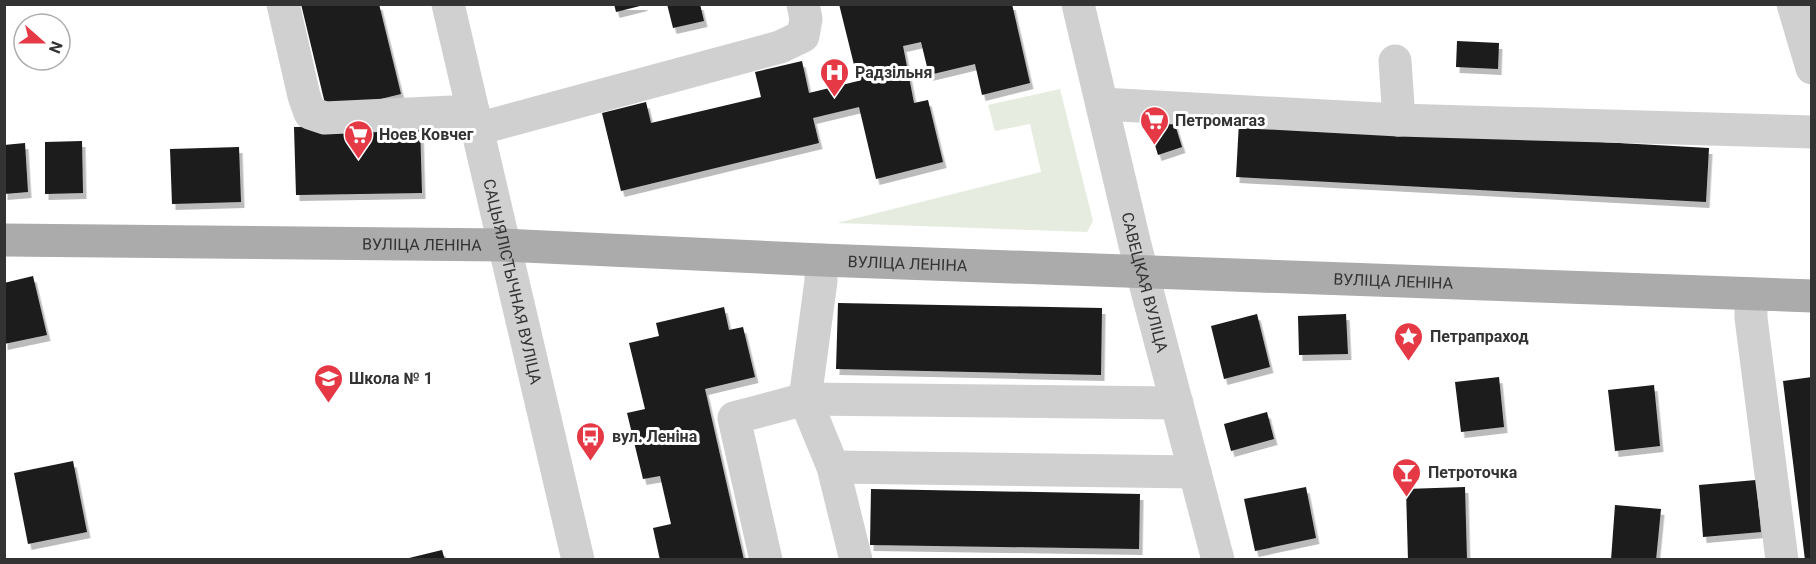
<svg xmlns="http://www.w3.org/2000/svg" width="1816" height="564" viewBox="0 0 1816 564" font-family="Roboto,sans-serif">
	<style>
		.green { fill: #e6ecdf }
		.building { fill: #1a1a1a; filter: url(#shadow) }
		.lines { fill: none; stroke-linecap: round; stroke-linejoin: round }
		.minor { stroke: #d0d0d0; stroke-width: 33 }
		.major { stroke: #ababab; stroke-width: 33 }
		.labels { text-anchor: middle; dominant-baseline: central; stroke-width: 6; stroke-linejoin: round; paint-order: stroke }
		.poi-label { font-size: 16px; font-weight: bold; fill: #333; stroke: #fff; text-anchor: start }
		.street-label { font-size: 16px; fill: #333; stroke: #fff }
	</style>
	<defs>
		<filter id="shadow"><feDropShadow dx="3.5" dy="6" stdDeviation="0" flood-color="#0004"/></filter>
	</defs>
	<rect width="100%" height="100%" fill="#fff"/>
	<path class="green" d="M1060,89L1093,221L1087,232L837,223L1041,172L1030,124L995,131L988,105Z"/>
	<path class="building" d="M301,4H379L401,94L327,112Z
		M614,4H644V5L616,12Z
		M667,4H700L704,21L673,28Z
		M839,4H1012L1030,83L982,95L975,64L929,75L921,42L903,46L914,103L928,100L943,162L876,179L859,107L813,118L819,143L621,191L602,113L646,102L651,123L761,97L755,72L802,61L809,93L858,81Z
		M1457,41L1499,43L1498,69L1456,67Z
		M1172,115L1182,147L1158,155L1148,122Z
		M1239,122L1709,148L1706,202L1236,177Z
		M420,125L422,193L296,195L294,127Z
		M82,141L83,193L45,194V142Z
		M25,143L28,192L4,194V145Z
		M239,147L241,202L172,204L170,149Z
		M33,276L47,335L4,344V283Z
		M838,303L1102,308L1101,375L836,369Z
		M724,307L729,330L743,327L755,377L705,389L744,560H660L653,528L671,524L660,476L643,479L627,413L645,409L629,343L659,336L656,323Z
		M1257,314L1270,367L1224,379L1211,326Z
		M1346,314L1348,354L1299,355L1298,316Z
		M1499,377L1504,427L1461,432L1455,382Z
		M1812,377V560H1805L1783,381Z
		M1654,385L1660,446L1615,451L1608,390Z
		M1267,412L1274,439L1231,451L1224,424Z
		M73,461L87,532L28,544L14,473Z
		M1756,480L1761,532L1703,537L1699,485Z
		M1306,487L1316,538L1255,551L1244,499Z
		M1465,487L1467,560H1408L1406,489Z
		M871,489L1140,494L1139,549L870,545Z
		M1615,505L1661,509L1656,560H1611Z
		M442,550L445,560H405V559Z"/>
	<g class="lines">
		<g class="minor">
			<path d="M283,4L304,96L310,113L325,118L473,111"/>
			<path id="s1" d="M448,4L578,560"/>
			<path id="s2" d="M1078,4L1135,245L1218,560"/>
			<path d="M1793,4L1812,68"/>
			<path d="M1395,61L1399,120"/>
			<path d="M1102,104L1399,120L1812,132"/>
			<path d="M477,129L780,47L803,36L806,19L803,4"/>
			<path d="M821,260V281L805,399L833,467L856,560"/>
			<path d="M1751,294V318L1782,560"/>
			<path d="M833,467L1195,472"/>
			<path d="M766,560L734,418L805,399L1177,403"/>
		</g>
		<path class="major" id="s3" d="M4,240L504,245L821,260L1812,296"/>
	</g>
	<defs>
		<symbol id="hospital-pin" viewBox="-11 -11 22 30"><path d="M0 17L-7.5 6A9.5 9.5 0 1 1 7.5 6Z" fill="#e63946" stroke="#fff"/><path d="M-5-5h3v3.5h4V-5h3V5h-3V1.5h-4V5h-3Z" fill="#fff"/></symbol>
		<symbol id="supermarket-pin" viewBox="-11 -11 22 30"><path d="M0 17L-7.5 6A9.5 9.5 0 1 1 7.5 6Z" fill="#e63946" stroke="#fff"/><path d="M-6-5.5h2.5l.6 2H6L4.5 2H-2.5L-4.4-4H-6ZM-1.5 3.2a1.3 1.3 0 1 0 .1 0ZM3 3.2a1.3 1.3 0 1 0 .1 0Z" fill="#fff"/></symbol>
		<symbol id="sight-pin" viewBox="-11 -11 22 30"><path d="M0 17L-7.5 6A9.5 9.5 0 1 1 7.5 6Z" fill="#e63946" stroke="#fff"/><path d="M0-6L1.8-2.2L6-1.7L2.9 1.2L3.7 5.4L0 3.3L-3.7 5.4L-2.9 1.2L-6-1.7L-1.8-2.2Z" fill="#fff"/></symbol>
		<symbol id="school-pin" viewBox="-11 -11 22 30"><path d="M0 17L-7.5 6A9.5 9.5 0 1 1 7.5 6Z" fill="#e63946" stroke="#fff"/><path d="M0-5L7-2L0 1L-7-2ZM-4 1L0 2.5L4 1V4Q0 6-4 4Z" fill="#fff"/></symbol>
		<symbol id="bus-pin" viewBox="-11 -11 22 30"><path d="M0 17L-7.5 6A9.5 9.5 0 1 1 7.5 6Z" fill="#e63946" stroke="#fff"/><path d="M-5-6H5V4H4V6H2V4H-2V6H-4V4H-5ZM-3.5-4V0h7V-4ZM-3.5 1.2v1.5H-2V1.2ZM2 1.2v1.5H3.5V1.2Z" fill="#fff"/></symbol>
		<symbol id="bar-pin" viewBox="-11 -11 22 30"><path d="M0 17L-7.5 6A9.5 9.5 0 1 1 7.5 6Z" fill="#e63946" stroke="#fff"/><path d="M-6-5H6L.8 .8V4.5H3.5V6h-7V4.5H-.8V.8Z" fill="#fff"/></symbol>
	</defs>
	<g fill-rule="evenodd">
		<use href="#hospital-pin" x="818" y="56" width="33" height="45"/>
		<use href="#supermarket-pin" x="1138" y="104" width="33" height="45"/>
		<use href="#supermarket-pin" x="342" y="118" width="33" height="45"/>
		<use href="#sight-pin" x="1392" y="320" width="33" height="45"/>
		<use href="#school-pin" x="312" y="362" width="33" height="45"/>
		<use href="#bus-pin" x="574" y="420" width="33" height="45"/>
		<use href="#bar-pin" x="1390" y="456" width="33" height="45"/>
	</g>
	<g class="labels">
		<g class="poi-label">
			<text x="855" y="72">Радзільня</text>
			<text x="1175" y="120">Петромагаз</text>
			<text x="379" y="134">Ноев Ковчег</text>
			<text x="1430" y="336">Петрапраход</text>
			<text x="349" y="378">Школа № 1</text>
			<text x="612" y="436">вул. Леніна</text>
			<text x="1428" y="472">Петроточка</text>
		</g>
		<g class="street-label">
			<text stroke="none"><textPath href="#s3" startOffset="418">ВУЛІЦА ЛЕНІНА</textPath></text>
			<text stroke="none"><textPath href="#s3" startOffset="904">ВУЛІЦА ЛЕНІНА</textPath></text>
			<text stroke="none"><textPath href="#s1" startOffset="285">САЦЫЯЛІСТЫЧНАЯ ВУЛІЦА</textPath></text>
			<text stroke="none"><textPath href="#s3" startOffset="1390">ВУЛІЦА ЛЕНІНА</textPath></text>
			<text stroke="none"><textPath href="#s2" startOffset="286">САВЕЦКАЯ ВУЛІЦА</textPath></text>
		</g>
	</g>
	<rect width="1816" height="564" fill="none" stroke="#333333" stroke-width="12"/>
	<g transform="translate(42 42) rotate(111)"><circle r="28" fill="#ffffff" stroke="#adadad" stroke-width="1.5"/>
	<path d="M0-4.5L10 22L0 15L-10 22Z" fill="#e63946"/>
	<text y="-9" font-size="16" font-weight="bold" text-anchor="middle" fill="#333333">N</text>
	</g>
</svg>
